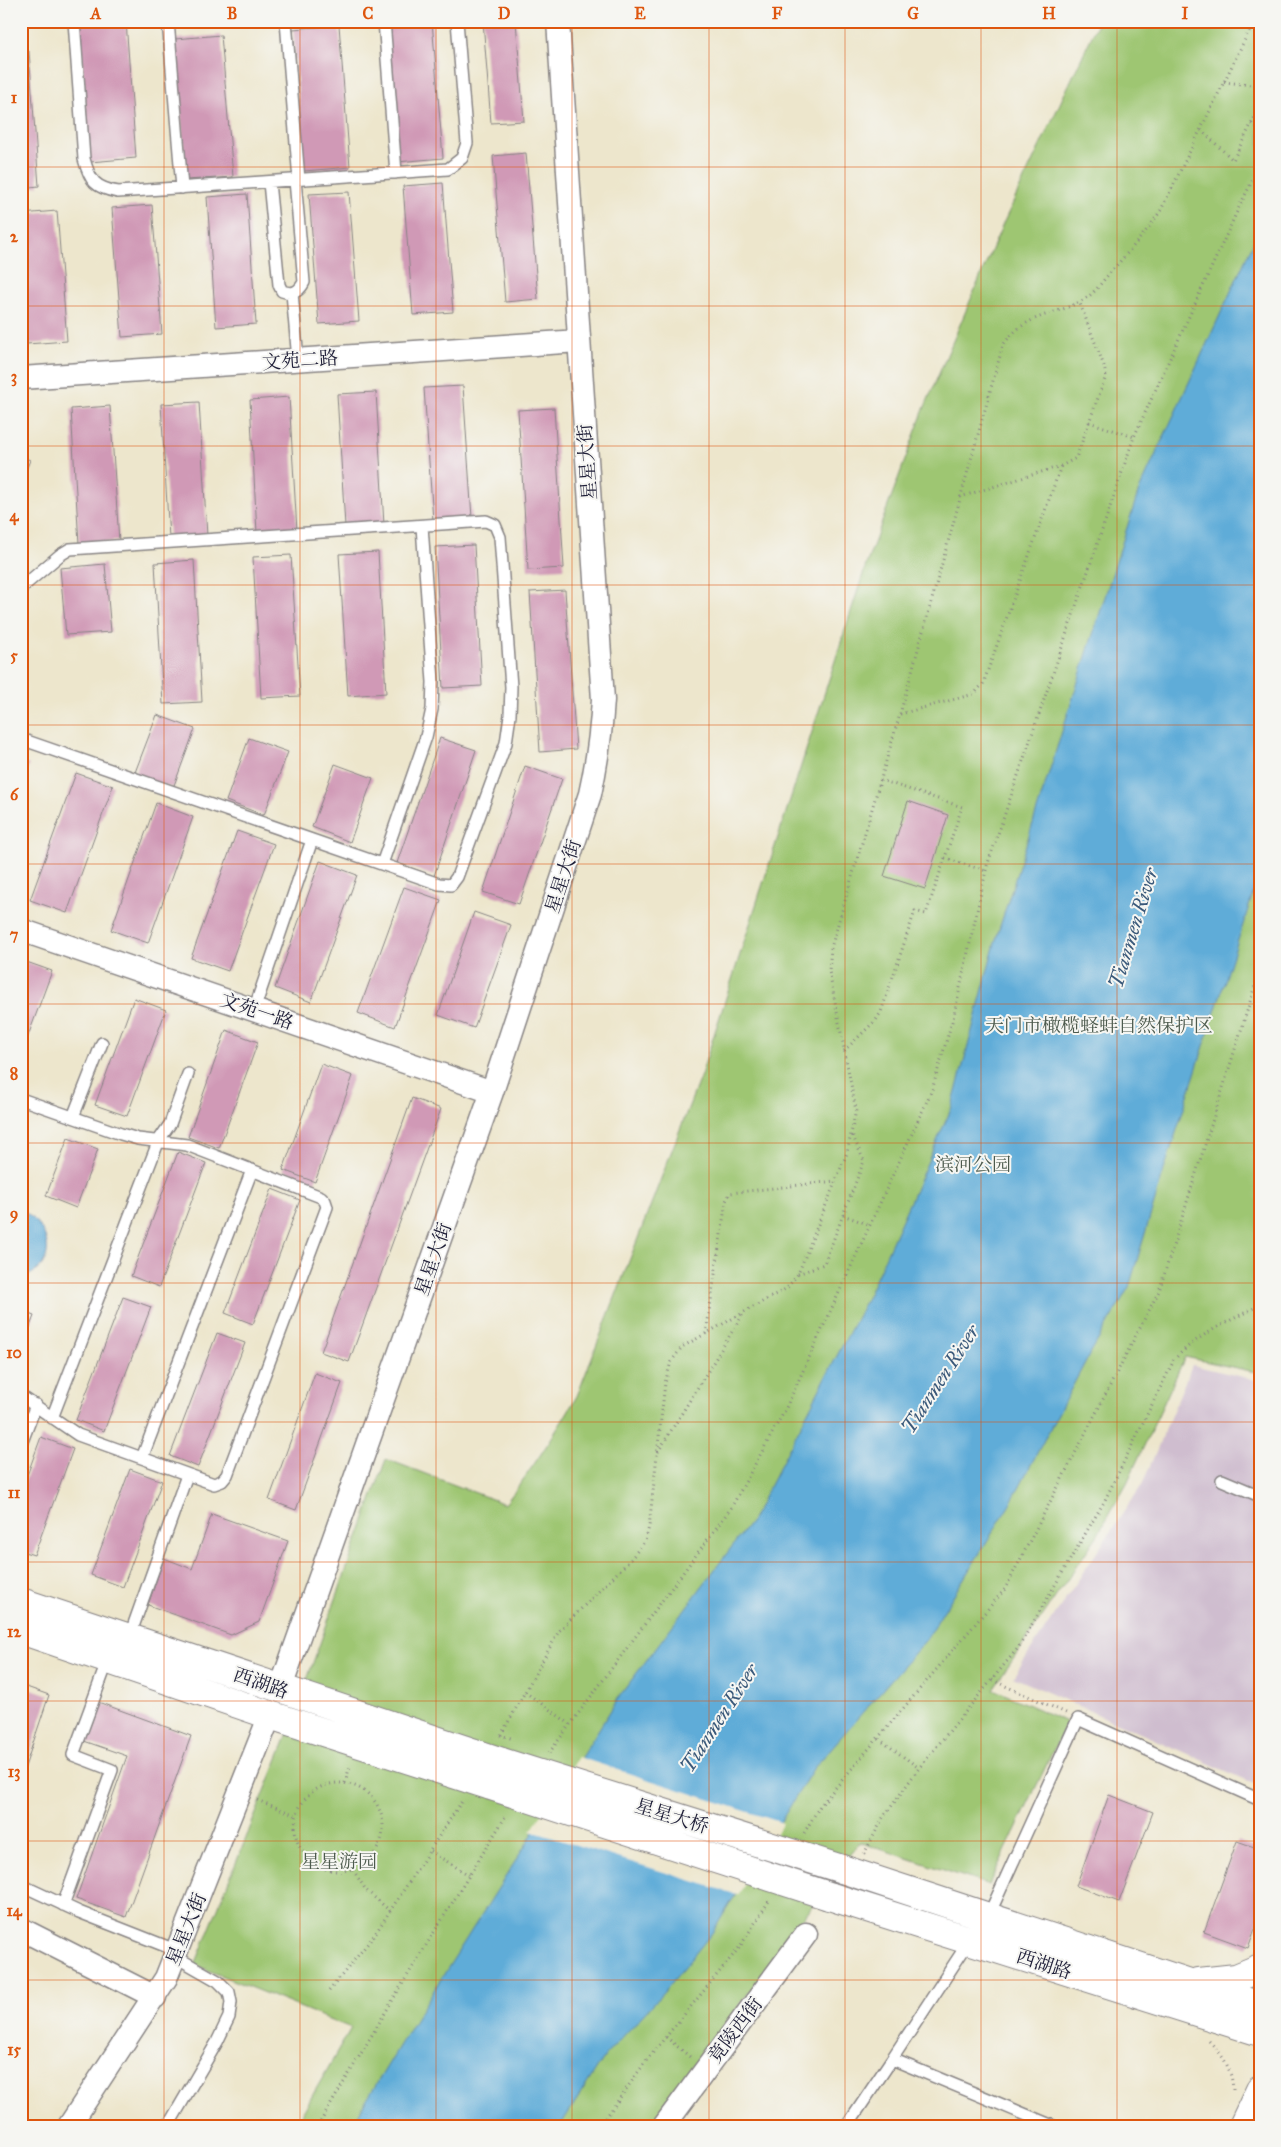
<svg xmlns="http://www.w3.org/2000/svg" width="1281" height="2147" viewBox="0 0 1281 2147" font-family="'IM FELL Great Primer','Noto Serif SC',serif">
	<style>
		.industrial { fill: #cfbdcf }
		.green { fill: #9ec672; stroke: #607456 }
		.water { fill: #5eacd8; stroke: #40678a }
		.pier { fill: #ede6cc }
		.building { fill: #d099b6 }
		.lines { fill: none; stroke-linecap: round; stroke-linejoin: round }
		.lane-casing { stroke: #888484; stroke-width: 14 }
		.street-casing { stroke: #888484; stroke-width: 25 }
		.secondary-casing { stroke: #888484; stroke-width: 30 }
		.path { stroke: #888484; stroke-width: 3; stroke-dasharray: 1 4; stroke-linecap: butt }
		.lane { stroke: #fff; stroke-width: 11 }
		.street { stroke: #fff; stroke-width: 22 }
		.secondary { stroke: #fff; stroke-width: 28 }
		.secondary-bridge-casing { stroke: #888484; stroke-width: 30; stroke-linecap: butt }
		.secondary-bridge { stroke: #fff; stroke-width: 28 }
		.grid { fill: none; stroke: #de560e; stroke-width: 1; stroke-opacity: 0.55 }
		.labels { text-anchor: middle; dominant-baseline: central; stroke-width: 4; stroke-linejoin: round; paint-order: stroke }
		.street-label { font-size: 19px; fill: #22223b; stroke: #f6f6f2 }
		.park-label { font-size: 19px; fill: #4d5b4e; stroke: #f6f6f2 }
		.water-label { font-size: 20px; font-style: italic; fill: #3a597a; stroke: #f6f6f2 }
		.neatline { fill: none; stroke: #de560e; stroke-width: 2 }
		.grid-label { font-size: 16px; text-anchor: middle; font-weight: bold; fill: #de560e }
	</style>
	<rect width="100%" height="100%" fill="#f6f6f2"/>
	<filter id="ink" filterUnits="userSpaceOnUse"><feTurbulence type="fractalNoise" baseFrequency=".02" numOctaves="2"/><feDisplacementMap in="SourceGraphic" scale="10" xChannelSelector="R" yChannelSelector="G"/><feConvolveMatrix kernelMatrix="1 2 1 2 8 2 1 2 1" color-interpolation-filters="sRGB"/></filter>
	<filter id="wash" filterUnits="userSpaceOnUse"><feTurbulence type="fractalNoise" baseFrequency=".0096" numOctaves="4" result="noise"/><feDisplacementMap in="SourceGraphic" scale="20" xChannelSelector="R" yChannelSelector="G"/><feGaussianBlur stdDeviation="1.12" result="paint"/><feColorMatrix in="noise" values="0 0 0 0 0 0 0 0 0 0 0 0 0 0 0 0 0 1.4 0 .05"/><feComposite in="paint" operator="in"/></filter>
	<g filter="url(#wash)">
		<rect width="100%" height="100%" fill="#ede6cc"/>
		<path class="industrial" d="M1192,1365L1260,1381V1786L1013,1677L1142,1485Z"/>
		<path class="green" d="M1099,21H1260V1373L1185,1357L1127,1483L1097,1536L993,1689L1067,1722L989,1885L859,1842L651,2126H295L351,2028L195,1965L285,1741L386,1459L505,1504C532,1469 555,1434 577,1396L701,1075L866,565L924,409L1002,226Z"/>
		<path class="water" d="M1260,228V872L1164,1170L1129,1287L1087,1359L1009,1506L925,1641L813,1769L712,1933L664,1992L605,2056L560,2126H351L415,2020L621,1694L752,1520L868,1296L952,1107L996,939L1138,493Z
			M21,1210C52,1227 60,1267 21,1278Z"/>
		<path class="pier" d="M578,1757L783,1823L738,1895L531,1831Z"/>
		<g id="blocks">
			<path class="building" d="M79,21H126L136,158L90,162Z
				M385,21H432L443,158L397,162Z
				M483,21H516L524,121L491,123Z
				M339,25L350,167L304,171L293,29Z
				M221,35L233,177L186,180L175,39Z
				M29,51L39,186L21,188V52Z
				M526,153L538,299L505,302L493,156Z
				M443,183L453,312L413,315L403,186Z
				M349,192L359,321L319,324L309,194Z
				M247,194L256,324L216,327L207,197Z
				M152,205L162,334L122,337L112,208Z
				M57,211L67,341L27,344L21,267V214Z
				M463,386L472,518L433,521L424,388Z
				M376,392L384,525L345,526L337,394Z
				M289,397L297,531L257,533L250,400Z
				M199,402L207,536L169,538L161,404Z
				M110,406L119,541L79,544L71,409Z
				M554,408L564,568L528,570L518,410Z
				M21,456L30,460L21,483Z
				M474,545L482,686L443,688L435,547Z
				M378,552L386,693L348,696L339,554Z
				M291,555L300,696L261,698L253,557Z
				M194,560L202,702L163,704L155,563Z
				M105,564L111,632L66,635L60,568Z
				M565,590L576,749L540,752L530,592Z
				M157,715L195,729L173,788L134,775Z
				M249,738L288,752L264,815L226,801Z
				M440,738L476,750L434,876L397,863Z
				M21,762L29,765L21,786Z
				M335,764L373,778L350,842L312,827Z
				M525,766L562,779L519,904L483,892Z
				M76,773L113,786L67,913L30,900Z
				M908,801L948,815L925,889L884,876Z
				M156,803L193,817L148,943L111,930Z
				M237,831L274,844L228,971L191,958Z
				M320,861L357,875L311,1002L275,988Z
				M404,887L441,900L395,1027L358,1013Z
				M474,912L511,925L474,1028L438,1015Z
				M21,960L52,971L21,1055Z
				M134,998L166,1010L127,1116L95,1105Z
				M226,1030L258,1042L219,1148L188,1137Z
				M321,1064L353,1076L315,1182L283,1170Z
				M412,1098L441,1109L349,1362L321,1352Z
				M68,1138L98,1149L76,1208L46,1196Z
				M178,1152L206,1163L159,1287L131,1276Z
				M272,1189L300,1200L253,1324L225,1313Z
				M123,1297L151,1307L104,1431L76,1420Z
				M21,1311L34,1316L21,1350Z
				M217,1333L245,1343L198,1467L170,1456Z
				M315,1373L342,1383L296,1510L269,1500Z
				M41,1437L73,1449L34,1555L21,1551V1492Z
				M130,1469L162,1481L123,1587L91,1575Z
				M212,1514L288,1541L259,1622L231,1635L148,1605L164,1558L192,1569Z
				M21,1685L49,1695L22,1776H21Z
				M98,1702L191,1736L126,1917L76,1899L127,1756L84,1741Z
				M1109,1795L1153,1812L1119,1902L1076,1886Z
				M1237,1841L1260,1849V1915L1248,1948L1204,1932Z"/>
		</g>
	</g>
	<g filter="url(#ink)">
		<use href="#blocks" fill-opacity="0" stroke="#888484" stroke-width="1"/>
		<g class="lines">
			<defs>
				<path id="lane" d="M74,21L84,159C90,181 95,188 118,192L448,169L462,158L467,143L457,21
					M168,21L182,188
					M286,21L299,180
					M384,21L396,173
					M269,182L279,285L282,291C293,295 299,292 304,282L295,180
					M292,293L298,360
					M21,588L60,555L70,549L486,521L495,525L500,537L511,687L510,715L506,743L457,877L451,885L439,884L21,739
					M382,864L426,737L432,709L433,682L422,526
					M254,1010L312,840
					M21,1099L121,1134L138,1139L187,1145L321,1197L325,1201L327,1207L227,1475L222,1481L214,1484L78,1435L21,1396
					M73,1117L102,1043
					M52,1418L159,1140L170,1124L188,1074
					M21,1444L36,1405
					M142,1458L252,1170
					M1222,1480L1260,1496
					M129,1638L187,1475
					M21,1885L79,1912L178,1951
					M63,1905L112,1770L73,1755L108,1660
					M988,1917L1078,1719L1260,1800
					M970,1940L892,2059L1053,2126
					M168,2126L217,2042L229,2017L231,2002L229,1992L218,1981L176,1957
					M847,2126L892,2059"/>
				<path id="street" d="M21,378L579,341
					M21,930L492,1092
					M280,1690L492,1092L590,794C597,763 601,732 603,700L558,21
					M21,1929L155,1997
					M69,2126L166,1978L270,1715
					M664,2126L806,1934"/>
				<path id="secondary" d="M21,1602L502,1762
					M21,1630L270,1715L491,1786
					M842,1869L1260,2006
					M829,1896L1260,2032
					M1199,1982L1236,1978L1260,1968
					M1243,2126L1260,2090"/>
			</defs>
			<use href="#lane" class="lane-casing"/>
			<use href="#street" class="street-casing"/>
			<use href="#secondary" class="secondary-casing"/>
			<path class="path" d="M1224,82L1260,86
				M1251,124L1260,128
				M1201,130L1233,160L1260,107
				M1089,422L1134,437
				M960,497L1061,466L1076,458L1106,376L1104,366L1079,301
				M900,714L974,694L983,684L1061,466
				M945,858L986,871
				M844,1051L876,1020L881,1012L915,911L926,914L962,807L881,780
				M843,1215L870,1225
				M798,1274L824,1264L864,1161L852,1134
				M706,1334L726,1201L730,1193L835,1181
				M658,1452L743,1314
				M992,1680L1066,1713
				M525,1692L570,1724
				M500,1735L514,1739
				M501,1735L559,1631L631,1559L645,1541L649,1527L665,1383L671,1362L682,1347L787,1288L798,1274L847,1153L856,1110L829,971L831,948L900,714L1003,345C1028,310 1057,318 1089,296C1097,290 1103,280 1110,273C1128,252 1146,233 1161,210L1254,21
				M879,1739L919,1768
				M549,1753L731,1508L785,1410L932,1090L954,1015L987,866L1134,437L1240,205L1260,166
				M295 1827a44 44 0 1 1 88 0a44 44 0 1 1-88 0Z
				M345,1783L350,1766
				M257,1800L296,1815
				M804,1833L820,1806L1005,1589L1159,1291L1260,970
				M430,1851L469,1875
				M864,1854L883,1818L919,1768L1018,1648L1104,1502L1174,1360C1195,1336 1226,1323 1254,1308L1260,1303
				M353,1870L366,1890L390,1911
				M329,1991L373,1937L462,1801
				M666,2037L690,2057
				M1209,2041C1223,2055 1232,2069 1233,2090
				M318,2126L401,1986L507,1814
				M600,2126L646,2061L739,1948L769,1901"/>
			<use href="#lane" class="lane"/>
			<use href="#street" class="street"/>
			<use href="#secondary" class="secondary"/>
			<defs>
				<path id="secondary-bridge" d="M502,1762L842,1869
					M491,1786L829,1896"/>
			</defs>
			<use href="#secondary-bridge" class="secondary-bridge-casing"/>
			<use href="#secondary-bridge" class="secondary-bridge"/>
		</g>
	</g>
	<path class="grid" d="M164,21V2126M300,21V2126M436,21V2126M572,21V2126M709,21V2126M845,21V2126M981,21V2126M1117,21V2126M21,167H1260M21,306H1260M21,446H1260M21,585H1260M21,725H1260M21,864H1260M21,1004H1260M21,1143H1260M21,1283H1260M21,1422H1260M21,1562H1260M21,1701H1260M21,1841H1260M21,1980H1260"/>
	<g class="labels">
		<g class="street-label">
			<text transform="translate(300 360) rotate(-4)">文苑二路</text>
			<text transform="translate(587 462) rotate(-94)">星星大街</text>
			<text transform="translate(563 876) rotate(-72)">星星大街</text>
			<text transform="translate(257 1011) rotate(19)">文苑一路</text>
			<text transform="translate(433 1259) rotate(-71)">星星大街</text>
			<text transform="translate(261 1683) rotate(19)">西湖路</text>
			<text transform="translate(672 1816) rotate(17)">星星大桥</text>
			<text transform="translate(186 1929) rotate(-68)">星星大街</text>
			<text transform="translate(1044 1964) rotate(18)">西湖路</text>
			<text transform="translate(735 2030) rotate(-53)">竟陵西街</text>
		</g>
		<g class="park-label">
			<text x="1099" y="1025">天门市橄榄蛏蚌自然保护区</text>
			<text x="973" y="1164">滨河公园</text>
			<text x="339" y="1861">星星游园</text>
		</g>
		<g class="water-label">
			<text transform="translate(1133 928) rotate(-73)">Tianmen River</text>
			<text transform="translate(940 1379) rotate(-57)">Tianmen River</text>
			<text transform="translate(719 1718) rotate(-57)">Tianmen River</text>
		</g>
	</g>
	<rect width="1281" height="2147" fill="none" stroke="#f6f6f2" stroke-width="55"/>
	<rect x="28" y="28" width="1226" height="2092" class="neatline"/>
	<g class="grid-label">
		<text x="96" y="19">A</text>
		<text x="232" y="19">B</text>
		<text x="368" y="19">C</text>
		<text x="504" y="19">D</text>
		<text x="640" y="19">E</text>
		<text x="777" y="19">F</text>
		<text x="913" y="19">G</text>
		<text x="1049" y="19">H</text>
		<text x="1185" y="19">I</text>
		<text x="14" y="103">1</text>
		<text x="14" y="242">2</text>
		<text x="14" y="382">3</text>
		<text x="14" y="521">4</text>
		<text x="14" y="661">5</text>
		<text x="14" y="800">6</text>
		<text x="14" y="940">7</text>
		<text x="14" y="1079">8</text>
		<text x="14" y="1219">9</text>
		<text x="14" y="1358">10</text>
		<text x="14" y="1498">11</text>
		<text x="14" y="1637">12</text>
		<text x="14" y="1777">13</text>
		<text x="14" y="1916">14</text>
		<text x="14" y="2055">15</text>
	</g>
</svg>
